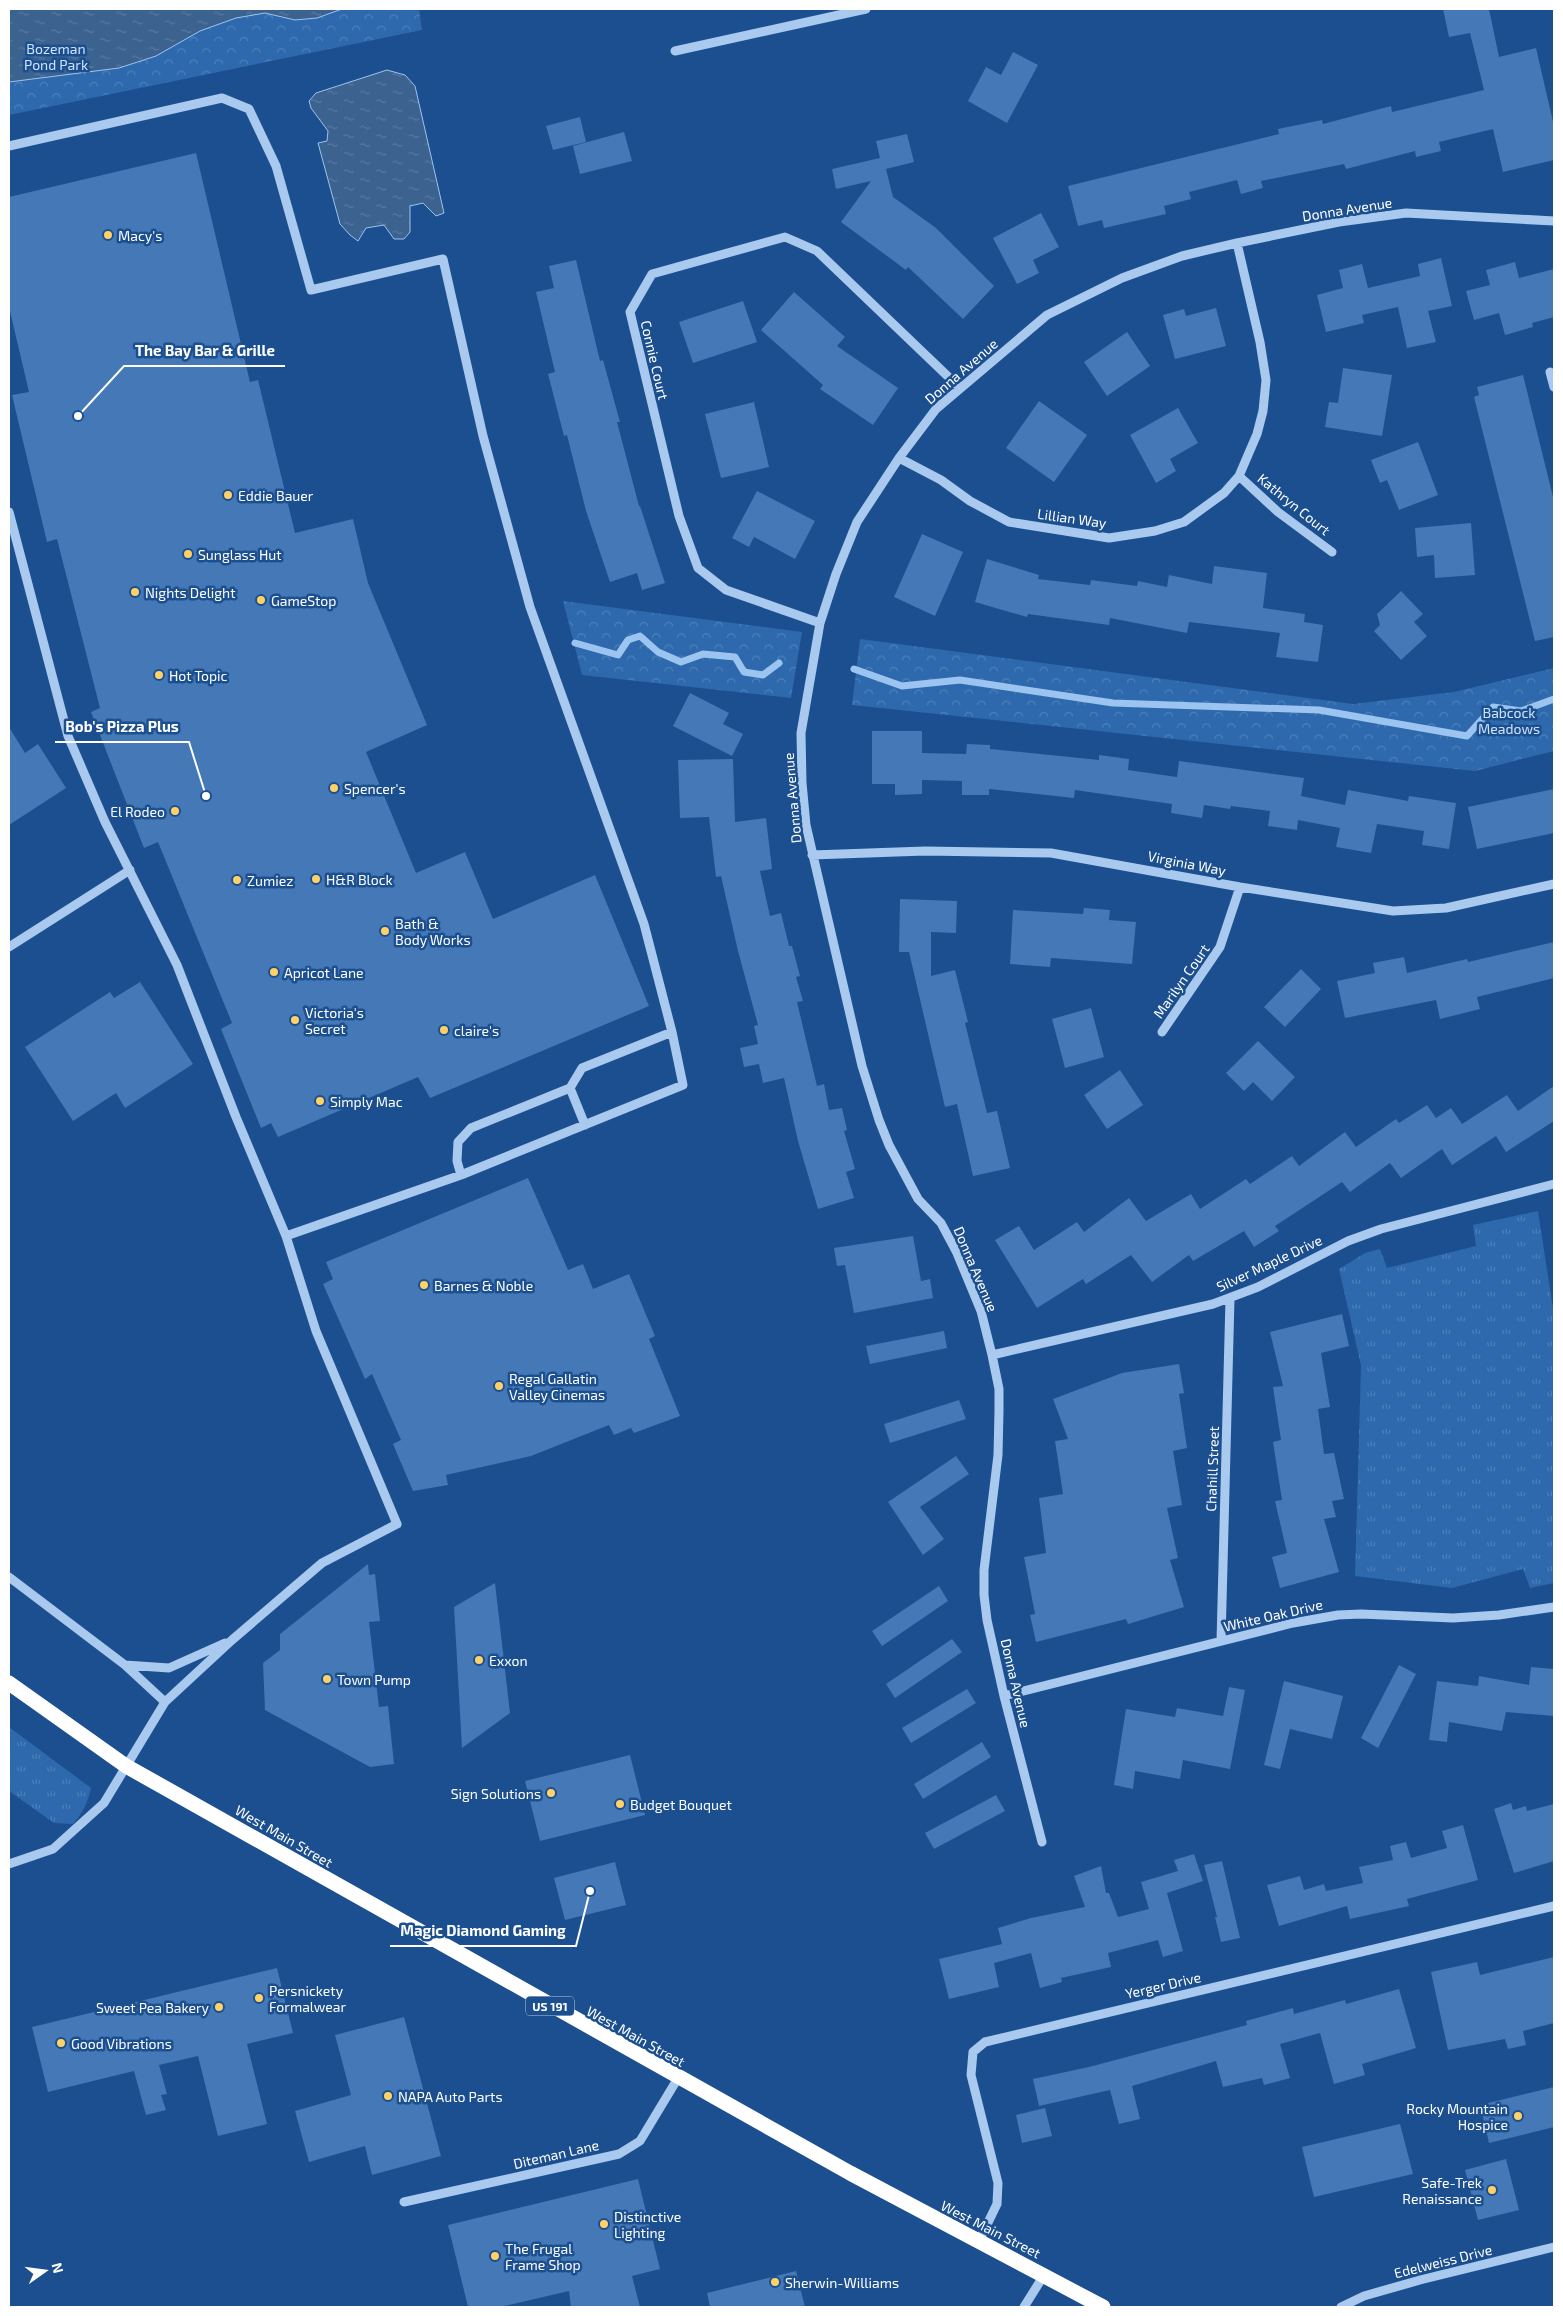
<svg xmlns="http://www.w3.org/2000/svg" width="1563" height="2316" viewBox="0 0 1563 2316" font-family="'Exo 2',sans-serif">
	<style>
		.grass { fill: url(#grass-tufts) }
		.forest { fill: url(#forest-crowns) }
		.water { fill: url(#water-ripples); stroke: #9cc4f0 }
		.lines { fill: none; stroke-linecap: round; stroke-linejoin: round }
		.stream { stroke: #9cc4f0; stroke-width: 7 }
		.building { fill: #4478b7 }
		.minor { stroke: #a9c9ee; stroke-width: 9 }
		.highway { stroke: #fff; stroke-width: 15 }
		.poi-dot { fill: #ffd166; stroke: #1b4f8f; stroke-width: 2 }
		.labels { text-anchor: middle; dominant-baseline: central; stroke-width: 5; stroke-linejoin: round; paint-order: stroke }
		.shield { fill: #1b4f8f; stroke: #bbcadd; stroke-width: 1 }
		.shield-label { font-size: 12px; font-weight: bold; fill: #fff }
		.park-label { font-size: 14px; fill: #cfe3fa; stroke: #1b4f8f }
		.street-label { font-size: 14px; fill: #fff; stroke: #1b4f8f }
		.poi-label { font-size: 14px; fill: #fff; stroke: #1b4f8f; text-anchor: start }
		.leader { fill: none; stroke: #fff; stroke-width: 2 }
		.callout-dot { fill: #fff; stroke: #1b4f8f; stroke-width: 2 }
		.callout-label { font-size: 15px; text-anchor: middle; font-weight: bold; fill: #fff; stroke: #1b4f8f; stroke-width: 5; stroke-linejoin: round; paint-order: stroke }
	</style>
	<defs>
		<pattern id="grass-tufts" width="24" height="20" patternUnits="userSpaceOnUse" patternTransform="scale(1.25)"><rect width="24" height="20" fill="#2e69ad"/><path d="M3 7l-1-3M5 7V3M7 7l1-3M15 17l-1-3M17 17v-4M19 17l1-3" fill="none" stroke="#4d80b9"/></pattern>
		<pattern id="forest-crowns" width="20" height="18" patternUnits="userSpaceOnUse" patternTransform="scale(1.25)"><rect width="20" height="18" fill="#2e69ad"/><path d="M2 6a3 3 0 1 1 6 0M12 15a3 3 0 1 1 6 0" fill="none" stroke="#4d80b9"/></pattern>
		<pattern id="water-ripples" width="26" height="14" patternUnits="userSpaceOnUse" patternTransform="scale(1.25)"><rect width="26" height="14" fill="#3c6290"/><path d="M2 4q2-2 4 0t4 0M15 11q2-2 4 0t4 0" fill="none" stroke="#597aa1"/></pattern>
	</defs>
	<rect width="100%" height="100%" fill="#1b4f8f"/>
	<path class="grass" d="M1538,1211L1554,1315V1583L1530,1588L1523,1569L1452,1588L1355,1576L1361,1365L1339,1269L1365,1253L1380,1249L1387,1268L1476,1246L1473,1225Z
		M9,1727L91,1788C88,1803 83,1812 73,1824L54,1823L9,1791Z"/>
	<path class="forest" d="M9,9H419L422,30L9,115Z
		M563,601L802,632L791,698L582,675Z
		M860,639L1353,704L1454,692L1554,668V751L1475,771L852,705Z"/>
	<path class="water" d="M9,9H342L317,18L295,20L265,13L236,18L200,31L156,56L119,68L9,82Z
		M387,70L405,75L415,86L444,213L436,216L423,203L410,206V232L404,239H394L384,225L366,228L358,241L350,235L340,224L318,143L327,141L328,131L311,108L309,101L316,93Z"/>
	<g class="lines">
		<path class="stream" d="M575,643L618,655L628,640L640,636L658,652L681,662L703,654L735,657L744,672L763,675L779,663
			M854,669L902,686L960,680L1113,703L1319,710L1467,736L1493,707L1521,711L1554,699"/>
	</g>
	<path class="building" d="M1443,9H1489L1499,57L1536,48L1554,126V160L1503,172L1493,129L1439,142L1441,151L1416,157L1415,151L1346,169L1344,164L1261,181L1263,188L1241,194L1237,180L1189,192L1191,199L1164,206L1166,214L1104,228L1102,220L1078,226L1068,186L1279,134L1278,129L1322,120L1323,124L1391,106L1392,112L1484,90L1470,33L1449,37Z
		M1013,52L1038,65L1007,123L968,101L986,67L1001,75Z
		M580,117L586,142L553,150L546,126Z
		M624,132L632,161L580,174L573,146Z
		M907,134L914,162L886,169L893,197L936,228L994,286L963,319L908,267L906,270L841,222L871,181L836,189L832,169L880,158L876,141Z
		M196,153L250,382L258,380L295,533L353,519L368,583L427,725L366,752L416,873L465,852L493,919L595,875L649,1006L430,1098L418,1077L278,1137L271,1123L261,1128L221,1029L232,1023L158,842L144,848L91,712L100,708L57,539L47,542L12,395L29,392L9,307V197Z
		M1041,213L1059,247L1033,260L1039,273L1017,284L993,238Z
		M1441,258L1452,306L1428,311L1436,342L1407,348L1398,307L1362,315L1364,323L1326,332L1317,295L1343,288L1339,270L1362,264L1368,288L1420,276L1418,264Z
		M576,260L600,361L603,360L620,422H617L639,506H640L665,583L642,590L637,573L610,582L586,511L567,435L564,436L548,374L555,372L536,292L554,288L549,266Z
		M1515,262L1519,278L1554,269V317L1532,323L1533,327L1505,335L1499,313L1474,320L1466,291L1490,285L1486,270Z
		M794,292L845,337L837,346L898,388L873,425L820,389L823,385L761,330Z
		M743,301L757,342L693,363L679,322Z
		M1216,308L1226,346L1175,359L1163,315L1184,309L1186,316Z
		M1127,332L1150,366L1107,396L1084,362Z
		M1343,368L1392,375L1382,436L1325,427L1329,402L1338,403Z
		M1523,375L1554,501V637L1535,641L1474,397L1479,395L1477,387Z
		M1039,401L1087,435L1054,482L1006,448Z
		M754,402L769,467L721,478L705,414Z
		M1178,408L1198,443L1170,459L1176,471L1156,483L1130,435Z
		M1418,442L1438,495L1399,510L1387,480L1380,483L1371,460Z
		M757,491L815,521L795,559L754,537L749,547L732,538Z
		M1471,523L1475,575L1435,578L1434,555L1417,557L1415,528Z
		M922,534L963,552L935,616L894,597Z
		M987,559L1039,575L1038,579L1090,585L1091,580L1137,586L1138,581L1167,587L1169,575L1212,584L1214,566L1267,573L1263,608L1305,614L1304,622L1323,625L1318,662L1276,657L1280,633L1189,622L1187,633L1110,618L1109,625L1028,614L1027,617L975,602Z
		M1401,591L1423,614L1414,622L1427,636L1401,660L1374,631L1380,625L1377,614Z
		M690,693L729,713L723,724L743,734L732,756L673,726Z
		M9,727L25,753L38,744L66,788L9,825Z
		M872,731H922V753L966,754L967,744L990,745V749L1099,760V755L1129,759L1128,770L1177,777L1179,761L1304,778L1301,796L1345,805L1348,790L1408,801L1409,796L1456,803L1449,849L1422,845L1424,831L1377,824L1371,853L1336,847L1340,828L1298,820L1297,830L1268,826L1270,811L1231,806L1230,809L1204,805L1202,818L1171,813L1172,804L1075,790L1074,798L989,789V795H962V781L922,780V794L895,795V784H872Z
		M733,759L735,822L766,818L772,869L760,871L770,916L781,913L789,946H792L800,976L796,977L803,1001L797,1002L817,1086L824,1084L829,1110L842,1108L847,1130L844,1131L855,1169L846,1172L854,1198L818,1209L798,1141L784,1078L763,1083L759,1064L744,1067L740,1048L758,1044L754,1026L758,1025L738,951L721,876L716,877L709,817L680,818L678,760Z
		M1554,789V833L1477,849L1468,807Z
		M900,899L957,901L956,933L931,932V976L955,970L968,1022L965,1023L987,1113L997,1111L1010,1168L973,1176L957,1104L945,1107L909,952H899Z
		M1084,908L1110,910L1109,920L1136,922L1132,964L1051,958L1050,967L1010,964L1013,910L1083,914Z
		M1554,942V978L1477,997L1480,1009L1440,1019L1436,1000L1345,1018L1337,981L1375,973L1373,963L1404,957L1407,973L1467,959L1468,962Z
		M1301,969L1321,989L1285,1027L1264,1007Z
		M140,982L193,1064L125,1108L116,1093L73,1121L25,1047L110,992L114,998Z
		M1091,1008L1104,1057L1065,1068L1052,1019Z
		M1258,1041L1295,1077L1272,1101L1253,1082L1244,1091L1226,1073Z
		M1120,1070L1143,1105L1107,1129L1084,1095Z
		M1554,1086V1121L1506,1152L1496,1136L1452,1165L1442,1149L1401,1178L1390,1163L1350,1192L1342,1182L1275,1226L1279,1231L1254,1247L1244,1231L1193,1261L1189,1255L1152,1282L1131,1255L1086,1284L1083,1279L1037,1308L995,1240L1019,1226L1034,1250L1077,1222L1084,1232L1129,1198L1146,1221L1191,1194L1200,1209L1246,1179L1250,1184L1292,1156L1299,1166L1345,1132L1356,1147L1396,1119L1399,1123L1427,1105L1436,1118L1451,1108L1462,1124L1507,1095L1518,1111Z
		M528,1178L568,1270L583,1264L593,1289L629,1274L655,1336L649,1339L680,1416L634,1433L631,1428L614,1435L609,1425L531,1456L446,1475L448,1485L413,1491L393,1444L401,1440L372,1374L365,1379L323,1284L333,1279L326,1262Z
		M913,1236L921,1281L930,1279L933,1298L854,1313L845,1265L837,1266L834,1248Z
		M1342,1314L1349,1346L1321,1353L1330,1407L1318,1409L1324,1454L1334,1453L1344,1499L1332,1501L1336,1517L1324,1519L1339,1572L1280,1588L1272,1557L1287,1553L1275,1501L1282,1500L1273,1442L1281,1440L1273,1387L1283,1386L1270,1332Z
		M944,1331L947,1348L870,1364L866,1346Z
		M1179,1364L1184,1393L1179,1394L1187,1448L1173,1451L1182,1505L1167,1508L1178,1558L1170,1560L1184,1607L1128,1624L1126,1619L1036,1642L1030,1615L1035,1614L1024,1557L1046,1553L1039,1498L1063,1494L1055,1441L1068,1439L1053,1399L1122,1373Z
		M959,1400L966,1419L890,1443L884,1424Z
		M956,1456L969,1474L920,1507L944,1539L923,1555L888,1502Z
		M368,1564L369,1575L375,1574L380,1621L369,1622L379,1707L388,1706L394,1764L370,1767L265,1710L263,1663L280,1650V1634Z
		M495,1583L510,1713L462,1748L454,1607Z
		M939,1586L948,1601L882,1646L872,1631Z
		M952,1639L962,1652L895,1698L886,1684Z
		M1399,1665L1416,1674L1378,1748L1361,1738Z
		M1531,1667L1554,1669V1716L1506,1712L1502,1731L1449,1722L1447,1742L1429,1740L1437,1681L1478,1686L1479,1676L1529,1685Z
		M1284,1681L1343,1696L1332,1739L1290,1729L1280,1769L1264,1765Z
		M1229,1687L1245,1690L1230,1769L1183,1760L1180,1779L1135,1771L1133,1789L1114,1785L1126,1709L1175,1717L1177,1708L1223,1716Z
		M967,1689L976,1703L911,1743L902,1728Z
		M982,1742L991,1757L923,1799L914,1784Z
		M630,1755L645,1815L540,1841L525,1781Z
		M996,1795L1005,1811L934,1849L925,1833Z
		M1511,1803L1513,1810L1526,1806L1527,1811L1554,1804V1861L1514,1873L1494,1809Z
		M1463,1825L1478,1880L1407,1899L1409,1906L1350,1919L1347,1906L1279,1926L1267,1885L1300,1876L1304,1890L1324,1884L1326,1891L1363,1883L1359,1867L1393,1860L1390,1846L1406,1842L1411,1858L1447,1848L1442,1831Z
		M1194,1854L1203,1881L1167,1893L1183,1951L1163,1957L1158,1940L1108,1953L1111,1967L1061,1978L1062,1982L1040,1988L1031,1953L994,1963L999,1987L949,1999L939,1959L1002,1944L998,1928L1031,1918L1085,1907L1074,1876L1101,1866L1106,1893H1109L1118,1917L1149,1909L1141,1882L1178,1871L1174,1860Z
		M1222,1861L1240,1938L1221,1942L1215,1917H1217L1204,1865Z
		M615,1862L626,1905L565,1920L554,1878Z
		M1554,1957V2023L1523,2031L1526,2045L1508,2049L1505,2039L1448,2050L1431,1972L1477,1962L1480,1975Z
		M277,1968L293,2033L247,2044L267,2124L218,2136L198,2056L159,2065L167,2094L161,2095L166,2110L146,2115L134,2071L48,2092L32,2027Z
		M1399,1989L1416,2048L1362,2064L1365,2075L1334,2084L1320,2033L1280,2044L1290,2078L1264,2085L1262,2078L1223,2087L1216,2061L1132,2086L1140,2119L1119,2124L1110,2090L1039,2106L1033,2079L1089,2067L1247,2025L1246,2021L1293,2008L1294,2014L1345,2000L1346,2004Z
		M404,2017L441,2156L372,2175L365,2146L309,2162L295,2111L351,2095L335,2035Z
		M1554,2087V2127L1489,2143L1480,2105Z
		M1045,2108L1052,2136L1022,2143L1016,2115Z
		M1400,2124L1413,2174L1314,2197L1302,2147Z
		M1506,2159L1519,2210L1478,2220L1465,2170Z
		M638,2179L660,2269L632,2276L640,2307H571L569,2291L500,2307H468L448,2225Z
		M796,2271L805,2307H710L707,2293Z"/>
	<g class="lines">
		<path class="minor" d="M675,51L866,9
			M9,146L222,98L249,109L276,166L311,290L443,259L483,436L530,607L644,924L672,1032L683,1085L461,1175L286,1236
			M1550,372L1554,387
			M899,458L941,480L970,501L1009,522L1109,538L1155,531L1184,522L1224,493L1239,476L1257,434L1263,411L1266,380L1260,342L1237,243
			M1239,476L1278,512L1332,552
			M9,512L68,736L105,822L177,965L236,1117L286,1236L316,1331L397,1524L322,1563L232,1640L165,1702L104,1803L53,1849L9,1864
			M820,623L726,590L698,568L679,516L630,312L652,274L785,237L817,251L960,388
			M812,855L925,851L1051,853L1240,887L1393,911L1446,908L1554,884
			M9,947L130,870
			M1162,1032L1220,947L1240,887
			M585,1125L570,1088L582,1068L672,1032
			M461,1175L457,1161L458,1142L471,1128L570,1088
			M992,1355L1213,1304L1258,1287L1348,1241L1381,1229L1554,1184
			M9,1577L125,1665L165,1702
			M1221,1641L1230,1299
			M125,1665L169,1668L225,1643
			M1004,1696L1293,1623L1338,1615L1361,1614L1453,1618L1499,1615L1554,1607
			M1042,1842L1004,1696L987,1620L984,1595V1570L998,1455L999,1411V1389L992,1355L981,1311L957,1253L941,1223L918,1199L889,1145L879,1120L862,1066L806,825L802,783L801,733L820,623L836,574L857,522L899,458L936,409L1047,315L1122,278L1182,256L1237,243L1339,222L1406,213L1554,221
			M404,2202L619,2154L640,2141L678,2078
			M979,2241L997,2204L998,2183L971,2075L973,2052L985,2042L1554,1906
			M1024,2307L1044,2275
			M1341,2307L1364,2296L1420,2280L1554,2247"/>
		<path class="highway" d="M9,1683L126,1766L850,2173L1103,2307"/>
	</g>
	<g class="poi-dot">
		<circle cx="108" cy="235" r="5"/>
		<circle cx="228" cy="495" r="5"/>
		<circle cx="188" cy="554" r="5"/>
		<circle cx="135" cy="592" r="5"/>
		<circle cx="261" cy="600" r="5"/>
		<circle cx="159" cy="675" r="5"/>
		<circle cx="334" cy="788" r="5"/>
		<circle cx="175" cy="811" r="5"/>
		<circle cx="316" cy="879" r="5"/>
		<circle cx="237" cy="880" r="5"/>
		<circle cx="385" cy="931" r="5"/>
		<circle cx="274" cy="972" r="5"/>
		<circle cx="295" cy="1020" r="5"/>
		<circle cx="444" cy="1030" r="5"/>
		<circle cx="320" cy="1101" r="5"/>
		<circle cx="424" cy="1285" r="5"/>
		<circle cx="499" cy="1386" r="5"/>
		<circle cx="479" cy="1660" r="5"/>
		<circle cx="327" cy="1679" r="5"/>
		<circle cx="551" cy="1793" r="5"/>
		<circle cx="620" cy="1804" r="5"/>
		<circle cx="259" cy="1998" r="5"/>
		<circle cx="219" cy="2007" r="5"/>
		<circle cx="61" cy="2043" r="5"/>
		<circle cx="388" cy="2096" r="5"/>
		<circle cx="1518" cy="2116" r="5"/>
		<circle cx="1492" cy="2190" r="5"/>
		<circle cx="604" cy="2224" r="5"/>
		<circle cx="495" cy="2256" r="5"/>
		<circle cx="775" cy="2282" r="5"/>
	</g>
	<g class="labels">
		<rect class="shield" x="526" y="1996.5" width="48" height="19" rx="4"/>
		<g class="shield-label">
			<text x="550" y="2006">US 191</text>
		</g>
		<g class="park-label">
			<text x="56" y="48">Bozeman<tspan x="56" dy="16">Pond Park</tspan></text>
			<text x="1509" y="712">Babcock<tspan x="1509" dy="16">Meadows</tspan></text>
		</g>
		<g class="street-label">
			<text transform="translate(1347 209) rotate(-9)">Donna Avenue</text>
			<text transform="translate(655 360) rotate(77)">Connie Court</text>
			<text transform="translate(961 371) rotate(-41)">Donna Avenue</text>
			<text transform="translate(1294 504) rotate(39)">Kathryn Court</text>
			<text transform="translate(1072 518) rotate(8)">Lillian Way</text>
			<text transform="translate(792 798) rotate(-95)">Donna Avenue</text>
			<text transform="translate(1187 863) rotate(11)">Virginia Way</text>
			<text transform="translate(1181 981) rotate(-55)">Marilyn Court</text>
			<text transform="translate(1269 1263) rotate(-25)">Silver Maple Drive</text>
			<text transform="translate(976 1269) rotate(67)">Donna Avenue</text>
			<text transform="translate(1212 1469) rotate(-88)">Chahill Street</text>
			<text transform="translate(1273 1615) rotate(-13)">White Oak Drive</text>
			<text transform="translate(1016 1683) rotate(77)">Donna Avenue</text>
			<text transform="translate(284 1836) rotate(30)">West Main Street</text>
			<text transform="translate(1163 1985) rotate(-13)">Yerger Drive</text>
			<text transform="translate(636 2036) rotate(29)">West Main Street</text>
			<text transform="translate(556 2154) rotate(-13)">Diteman Lane</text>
			<text transform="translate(991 2229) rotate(27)">West Main Street</text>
			<text transform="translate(1443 2261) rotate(-14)">Edelweiss Drive</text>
		</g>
		<g class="poi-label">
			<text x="118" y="235">Macy's</text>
			<text x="238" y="495">Eddie Bauer</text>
			<text x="198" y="554">Sunglass Hut</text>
			<text x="145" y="592">Nights Delight</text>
			<text x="271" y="600">GameStop</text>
			<text x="169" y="675">Hot Topic</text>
			<text x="344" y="788">Spencer's</text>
			<text x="165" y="811" text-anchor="end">El Rodeo</text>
			<text x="326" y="879">H&amp;R Block</text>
			<text x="247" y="880">Zumiez</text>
			<text x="395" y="923">Bath &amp;<tspan x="395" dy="16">Body Works</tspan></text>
			<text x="284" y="972">Apricot Lane</text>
			<text x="305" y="1012">Victoria's<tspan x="305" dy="16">Secret</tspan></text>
			<text x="454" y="1030">claire's</text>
			<text x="330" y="1101">Simply Mac</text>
			<text x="434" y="1285">Barnes &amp; Noble</text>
			<text x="509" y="1378">Regal Gallatin<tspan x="509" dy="16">Valley Cinemas</tspan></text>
			<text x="489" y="1660">Exxon</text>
			<text x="337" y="1679">Town Pump</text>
			<text x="541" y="1793" text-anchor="end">Sign Solutions</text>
			<text x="630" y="1804">Budget Bouquet</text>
			<text x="269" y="1990">Persnickety<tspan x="269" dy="16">Formalwear</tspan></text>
			<text x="209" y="2007" text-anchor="end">Sweet Pea Bakery</text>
			<text x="71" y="2043">Good Vibrations</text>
			<text x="398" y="2096">NAPA Auto Parts</text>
			<text x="1508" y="2108" text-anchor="end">Rocky Mountain<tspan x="1508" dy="16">Hospice</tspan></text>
			<text x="1482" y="2182" text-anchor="end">Safe-Trek<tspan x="1482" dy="16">Renaissance</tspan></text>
			<text x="614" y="2216">Distinctive<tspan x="614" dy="16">Lighting</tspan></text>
			<text x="505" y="2248">The Frugal<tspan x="505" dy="16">Frame Shop</tspan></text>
			<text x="785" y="2282">Sherwin-Williams</text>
		</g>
	</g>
	<path class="leader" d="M78 416L124 366H285M206 796L189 742H55M590 1891L576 1946H390"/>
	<g class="callout-dot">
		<circle cx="78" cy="416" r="5"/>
		<circle cx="206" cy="796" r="5"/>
		<circle cx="590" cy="1891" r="5"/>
	</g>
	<g class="callout-label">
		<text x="205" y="356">The Bay Bar &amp; Grille</text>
		<text x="122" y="732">Bob's Pizza Plus</text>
		<text x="483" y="1936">Magic Diamond Gaming</text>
	</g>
	<rect width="1563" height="2316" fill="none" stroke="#ffffff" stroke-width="20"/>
	<g transform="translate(45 2271) rotate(76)" stroke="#1b4f8f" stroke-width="4" paint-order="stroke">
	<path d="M0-4L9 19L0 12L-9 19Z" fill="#ffffff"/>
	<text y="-8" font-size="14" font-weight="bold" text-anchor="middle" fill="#ffffff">N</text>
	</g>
</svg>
